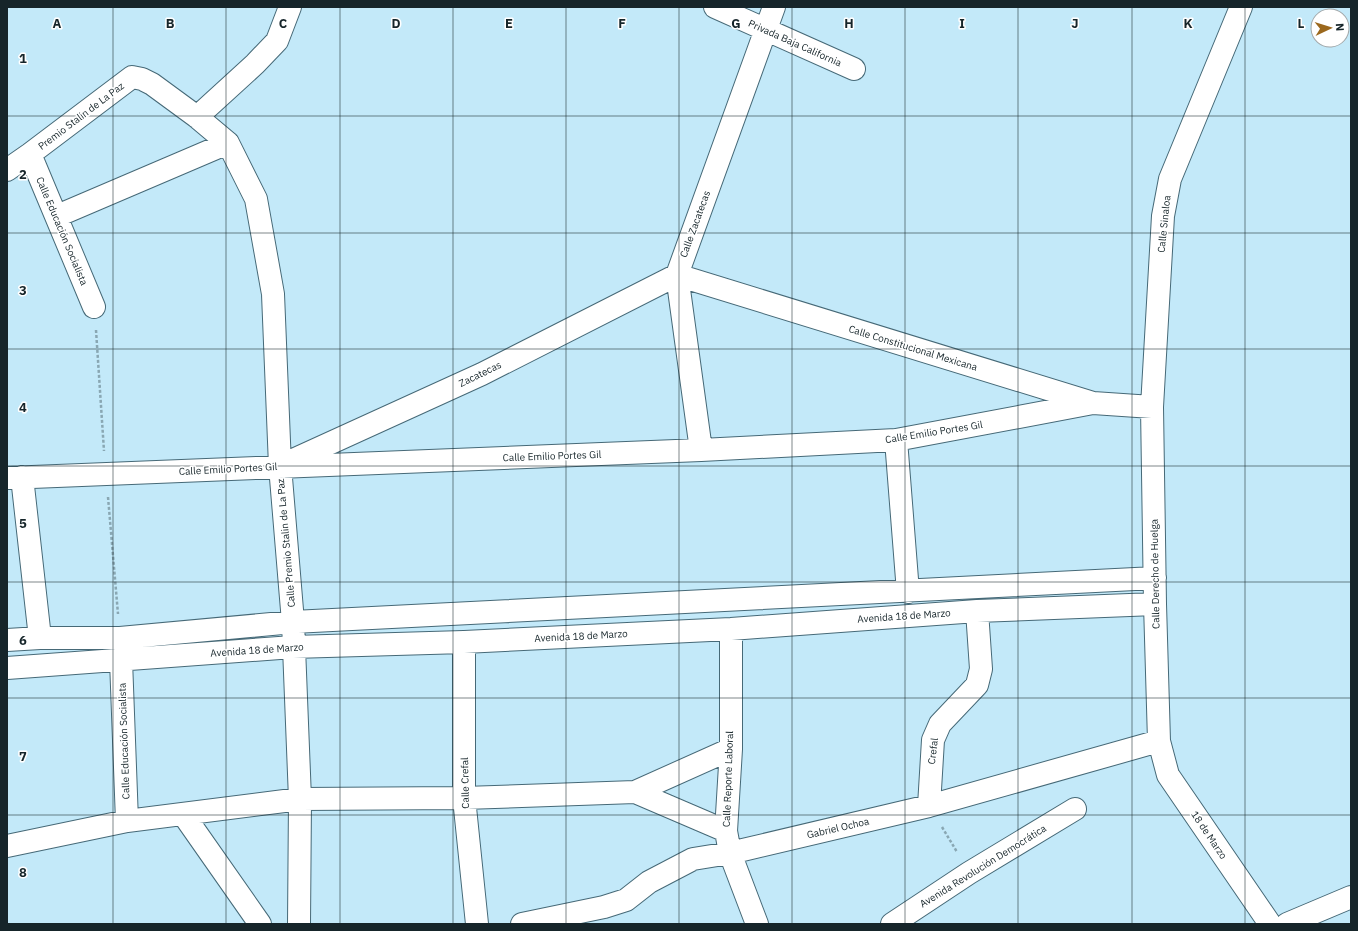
<svg xmlns="http://www.w3.org/2000/svg" width="1358" height="931" viewBox="0 0 1358 931" font-family="'IBM Plex Sans',sans-serif">
	<style>
		.lines { fill: none; stroke-linecap: round; stroke-linejoin: round }
		.minor-casing { stroke: #466977; stroke-width: 24 }
		.path { stroke: #89a7b3; stroke-width: 2.5; stroke-dasharray: 3 2; stroke-linecap: butt }
		.minor { stroke: #fff; stroke-width: 22 }
		.grid { fill: none; stroke: #16252a; stroke-width: 1; stroke-opacity: 0.55 }
		.labels { text-anchor: middle; dominant-baseline: central; stroke-width: 3; stroke-linejoin: round; paint-order: stroke }
		.street-label { font-size: 10px; fill: #16252a; stroke: #fff }
		.grid-label { font-size: 13px; text-anchor: middle; font-weight: bold; fill: #16252a; stroke: #fff; stroke-width: 3; stroke-linejoin: round; paint-order: stroke }
	</style>
	<rect width="100%" height="100%" fill="#c3e9f9"/>
	<g class="lines">
		<defs>
			<path id="minor" d="M715,7L854,69
				M1241,7L1170,179L1163,216L1152,407L1155,604L1159,741L1168,775L1270,924
				M197,117L255,64L277,41L290,7
				M30,154L94,307
				M7,170L30,154L132,77L142,79L152,84L197,117L228,143L256,199L273,294L280,466L293,622L300,799L299,924
				M57,216L228,143
				M677,275L1093,403L1152,407
				M896,440L908,592
				M701,450L677,275L774,7
				M291,461L482,374L677,275
				M22,477L40,638
				M7,478L701,450L896,440L1093,403
				M731,629V749L726,831L730,853L757,924
				M7,640L40,638H120L293,622L1155,578
				M464,642V798L477,924
				M121,660L127,821
				M7,668L293,647L464,642L731,629L977,611L1155,604
				M635,792L731,749
				M929,806L933,740L940,724L977,685L981,669L977,611
				M183,814L260,924
				M7,846L127,821L300,799L464,798L635,792L726,831
				M522,924L604,907L626,900L649,882L693,859L730,853L929,806L1159,741
				M892,924L969,873L1075,809
				M1287,924L1351,897"/>
		</defs>
		<use href="#minor" class="minor-casing"/>
		<path class="path" d="M96,330L104,451
			M108,497L118,614
			M942,827L957,852"/>
		<use href="#minor" class="minor"/>
	</g>
	<path class="grid" d="M113,7V924M226,7V924M340,7V924M453,7V924M566,7V924M679,7V924M792,7V924M905,7V924M1018,7V924M1132,7V924M1245,7V924M7,116H1351M7,233H1351M7,349H1351M7,466H1351M7,582H1351M7,698H1351M7,815H1351"/>
	<g class="labels">
		<g class="street-label">
			<text transform="translate(795 43) rotate(24)">Privada Baja California</text>
			<text transform="translate(81 116) rotate(-37)">Premio Stalin de La Paz</text>
			<text transform="translate(695 224) rotate(-70)">Calle Zacatecas</text>
			<text transform="translate(1164 224) rotate(-84)">Calle Sinaloa</text>
			<text transform="translate(62 231) rotate(67)">Calle Educación Socialista</text>
			<text transform="translate(913 348) rotate(17)">Calle Constitucional Mexicana</text>
			<text transform="translate(480 374) rotate(-26)">Zacatecas</text>
			<text transform="translate(934 432) rotate(-9)">Calle Emilio Portes Gil</text>
			<text transform="translate(552 456) rotate(-2)">Calle Emilio Portes Gil</text>
			<text transform="translate(228 469) rotate(-3)">Calle Emilio Portes Gil</text>
			<text transform="translate(286 543) rotate(-95)">Calle Premio Stalin de La Paz</text>
			<text transform="translate(1155 574) rotate(-91)">Calle Derecho de Huelga</text>
			<text transform="translate(904 616) rotate(-4)">Avenida 18 de Marzo</text>
			<text transform="translate(581 636) rotate(-3)">Avenida 18 de Marzo</text>
			<text transform="translate(257 650) rotate(-4)">Avenida 18 de Marzo</text>
			<text transform="translate(124 741) rotate(-92)">Calle Educación Socialista</text>
			<text transform="translate(933 751) rotate(-83)">Crefal</text>
			<text transform="translate(728 779) rotate(-88)">Calle Reporte Laboral</text>
			<text transform="translate(465 783) rotate(-91)">Calle Crefal</text>
			<text transform="translate(838 828) rotate(-13)">Gabriel Ochoa</text>
			<text transform="translate(1209 835) rotate(56)">18 de Marzo</text>
			<text transform="translate(983 866) rotate(-32)">Avenida Revolución Democrática</text>
		</g>
	</g>
	<g class="grid-label">
		<text x="57" y="28">A</text>
		<text x="170" y="28">B</text>
		<text x="283" y="28">C</text>
		<text x="396" y="28">D</text>
		<text x="509" y="28">E</text>
		<text x="622" y="28">F</text>
		<text x="736" y="28">G</text>
		<text x="849" y="28">H</text>
		<text x="962" y="28">I</text>
		<text x="1075" y="28">J</text>
		<text x="1188" y="28">K</text>
		<text x="1301" y="28">L</text>
		<text x="23" y="63">1</text>
		<text x="23" y="179">2</text>
		<text x="23" y="295">3</text>
		<text x="23" y="412">4</text>
		<text x="23" y="528">5</text>
		<text x="23" y="645">6</text>
		<text x="23" y="761">7</text>
		<text x="23" y="877">8</text>
	</g>
	<rect width="1358" height="931" fill="none" stroke="#16252a" stroke-width="16"/>
	<g transform="translate(1330 28) rotate(86)"><circle r="19" fill="#ffffff" stroke="#a2a8aa"/>
	<path d="M0-3L7 15L0 10L-7 15Z" fill="#9b681d"/>
	<text y="-6" font-size="11" font-weight="bold" text-anchor="middle" fill="#16252a">N</text>
	</g>
</svg>
